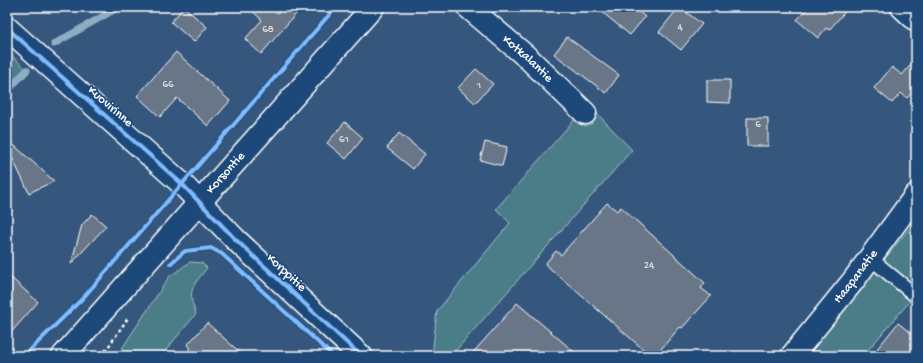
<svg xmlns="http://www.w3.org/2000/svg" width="923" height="363" viewBox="0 0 923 363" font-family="'Gochi Hand',sans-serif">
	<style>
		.green { fill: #4b7d89; stroke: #a5bec4 }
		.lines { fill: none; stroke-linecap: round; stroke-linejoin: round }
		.stream { stroke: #8eadc5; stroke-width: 7 }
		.building { fill: #697688; stroke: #fff }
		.service-casing { stroke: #fff; stroke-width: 16 }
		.minor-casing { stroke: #fff; stroke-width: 25 }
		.secondary-casing { stroke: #fff; stroke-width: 25 }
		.path { stroke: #fff; stroke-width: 2.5; stroke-dasharray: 3 3; stroke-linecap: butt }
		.service { stroke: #1f4a7a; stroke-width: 13 }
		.minor { stroke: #1f4a7a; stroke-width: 22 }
		.secondary { stroke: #1f4a7a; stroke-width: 22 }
		.cycleway-casing { stroke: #1f4a7a; stroke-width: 6 }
		.cycleway { stroke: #80bcff; stroke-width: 4 }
		.labels { text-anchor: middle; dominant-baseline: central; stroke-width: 3.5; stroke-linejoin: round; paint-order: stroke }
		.number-label { font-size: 11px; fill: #dadde1 }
		.street-label { font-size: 13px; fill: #fff; stroke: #1f4a7a }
	</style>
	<rect width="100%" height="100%" fill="#35577e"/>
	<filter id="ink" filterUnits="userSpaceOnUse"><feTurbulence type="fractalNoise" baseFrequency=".025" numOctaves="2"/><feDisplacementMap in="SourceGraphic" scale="8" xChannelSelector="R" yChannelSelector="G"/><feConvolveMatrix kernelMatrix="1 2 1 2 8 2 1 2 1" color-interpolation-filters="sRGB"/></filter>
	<g filter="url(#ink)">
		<path class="green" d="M7,51L29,72L7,96Z
			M588,104L632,150L451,356H432L437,311L510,223L496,209Z
			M916,220V294L863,356H807Z
			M190,262L202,263L207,268C192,287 187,290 196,314L161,356H117L169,277Z"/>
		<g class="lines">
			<path class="stream" d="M54,44L119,7
				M7,91L27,70"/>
		</g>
		<path class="building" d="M184,7L207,27L194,42L171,22Z
			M248,7H302L261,54L245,39L262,20Z
			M596,7H634L645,17L630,35Z
			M679,7L702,24L681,50L659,32Z
			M808,7H849L829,30L826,28L818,38L797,20Z
			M567,37L619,75L606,93L554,54Z
			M176,52L230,101L208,126L177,98L160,117L137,96Z
			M916,59V88L907,98L901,93L892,103L874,88L892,67L902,75Z
			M476,69L493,84L475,103L458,88Z
			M707,80H730V103L707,102Z
			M747,118H768V146H747Z
			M345,122L363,138L346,159L327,143Z
			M399,133L425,154L413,169L387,148Z
			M7,139L54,181L29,193L7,147Z
			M485,142L507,147L502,166L480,160Z
			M607,203L617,211L621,207L705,283L701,288L711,296L682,328L680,327L655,356H651L545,264L556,251L561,255Z
			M92,214L106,226L71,264L82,225Z
			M7,274L38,302L7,337Z
			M517,303L579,356H470Z
			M207,323L244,356H184L190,348L187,345Z
			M898,323L916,337V356H887L877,349Z"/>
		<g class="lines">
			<defs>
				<path id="service" d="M870,258L916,296"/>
				<g id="minor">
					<path id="s1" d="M468,7L528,58L585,113"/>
					<path d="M902,7L916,20"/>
					<path d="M7,28L182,184L235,239L361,356"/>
					<path id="s2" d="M792,356L853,281L916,195"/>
				</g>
				<g id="secondary">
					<path id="s3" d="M63,356L373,7"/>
				</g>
			</defs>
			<use href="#service" class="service-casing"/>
			<use href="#minor" class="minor-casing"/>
			<use href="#secondary" class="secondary-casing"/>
			<path class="path" d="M102,356L128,318"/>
			<use href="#service" class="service"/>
			<use href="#minor" class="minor"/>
			<use href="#secondary" class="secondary"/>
			<defs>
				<path id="cycleway" d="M7,28L182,184L235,239L361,356
					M170,264L185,251L211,248L222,254L333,356
					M24,356L83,298L336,7"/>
			</defs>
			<use href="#cycleway" class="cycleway-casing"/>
			<use href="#cycleway" class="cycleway"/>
		</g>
	</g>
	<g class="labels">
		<g class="number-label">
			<text x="680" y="28">4</text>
			<text x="268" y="30">68</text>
			<text x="168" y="85">66</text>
			<text x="479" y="86">1</text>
			<text x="758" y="125">6</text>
			<text x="344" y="140">61</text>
			<text x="649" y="266">24</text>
		</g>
		<g class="street-label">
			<text stroke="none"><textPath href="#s1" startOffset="79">Kotkalantie</textPath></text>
			<text transform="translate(110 107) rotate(41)">Kuovirinne</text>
			<text stroke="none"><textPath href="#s3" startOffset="245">Korsontie</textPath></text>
			<text transform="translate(286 273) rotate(43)">Korppitie</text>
			<text stroke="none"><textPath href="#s2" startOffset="102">Haapanatie</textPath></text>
		</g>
	</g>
	<rect width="923" height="363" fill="none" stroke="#1f4a7a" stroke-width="24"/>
	<rect x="12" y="12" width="899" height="339" fill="none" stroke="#fff" stroke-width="1.5" filter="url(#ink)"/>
</svg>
